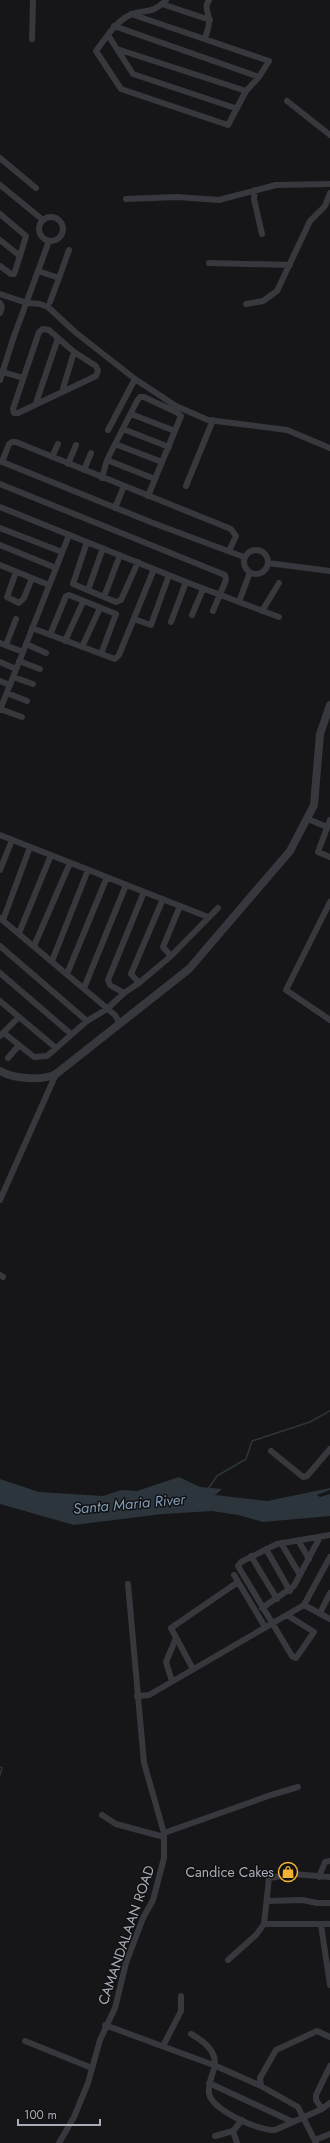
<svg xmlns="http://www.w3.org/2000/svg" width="330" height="2143" viewBox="0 0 330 2143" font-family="Jost,sans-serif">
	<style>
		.water { fill: #2c353c }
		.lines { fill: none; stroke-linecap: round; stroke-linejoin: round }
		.stream { stroke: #2c353c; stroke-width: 1.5 }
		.minor { stroke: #37383d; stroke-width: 6 }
		.tertiary { stroke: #37383d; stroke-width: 8 }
		.labels { text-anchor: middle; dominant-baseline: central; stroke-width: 3; stroke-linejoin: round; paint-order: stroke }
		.poi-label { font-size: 14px; fill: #a8adb8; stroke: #111113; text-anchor: end }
		.street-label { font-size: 14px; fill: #a8adb8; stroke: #111113 }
		.water-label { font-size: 15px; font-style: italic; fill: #7f9bb3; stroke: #111113 }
	</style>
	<rect width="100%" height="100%" fill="#161618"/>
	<path class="water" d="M179,1477L200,1487L222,1489L215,1495L267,1501L330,1488V1490L317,1495L320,1497L330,1494V1516L263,1522L238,1515L212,1511L162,1514L74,1525L0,1504V1479L39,1492L103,1496L121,1490L137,1491Z"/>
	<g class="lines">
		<path class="stream" d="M208,1489L217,1476L246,1459L252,1441L310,1422L330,1411
			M0,1767L2,1768L0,1775"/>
		<path class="minor" d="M162,4L210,20
			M131,14L269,61L259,77L246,91L228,125L121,89L96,51C106,38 115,22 130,15C144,8 151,16 166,0
			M114,26L259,77
			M108,35L133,74L235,108
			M32,39L33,0
			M205,39C206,34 209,28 209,22C210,13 203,9 209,0
			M117,49L246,91
			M287,101L330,135
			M0,158L36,188
			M0,185L43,220
			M255,190L254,199L262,234
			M126,199L177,197L219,200L276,185L330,184
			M0,214L26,236L20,256L0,240
			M39 229a12 12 0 1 1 24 0a12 12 0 1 1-24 0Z
			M209,263L290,265
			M0,266L11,274H14L20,256
			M38,271L59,278L69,250
			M0,294L27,303L40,304L48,307L75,332L135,379L176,406L208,420L287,430L330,448
			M50,302L59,278
			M0,303L2,307L0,313
			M246,304L263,301L277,291L310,221L325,206L330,193
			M43,329L49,330L74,352L96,366L98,371L96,376L18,413H14L13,409L39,332Z
			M0,371L23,378
			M0,380L13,339L49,241
			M62,392L74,352
			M36,403L58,338
			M131,414L175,431
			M123,429L169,447
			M108,430L135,379
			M115,444L162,462
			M52,457L58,444
			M107,460L155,479
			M0,461L153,523L244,557
			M2,462L9,444L12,442H16L231,529L236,536L229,551
			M68,464L76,445
			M84,470L91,453
			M102,478L107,460L137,401L140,397H144L176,412L181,416L148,496
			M0,484L225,575L226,580L213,611
			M186,486L213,420
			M0,507L186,582L279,617
			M115,508L124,486
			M0,528L62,552
			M87,542L73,584L116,602L121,600L138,562
			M0,545L56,568
			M244 562a12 12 0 1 1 24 0a12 12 0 1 1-24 0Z
			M268,563L330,571
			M0,565L49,585
			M16,572L7,597L19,603L24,598L32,578
			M88,590L103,548
			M104,597L120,555
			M239,602L250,572
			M262,611L279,583
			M192,615L203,589
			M134,619L151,625L169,575
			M171,622L186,582
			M32,628L115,659L119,655L154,569
			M50,635L66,596L69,595L116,614L101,654
			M65,641L83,602
			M0,643L23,652L0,710
			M26,644L46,653
			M6,645L16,619
			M82,647L100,608
			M23,652L69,535
			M19,661L40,669
			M0,662L16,669
			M13,677L33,684
			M0,681L10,685
			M7,693L27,701
			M0,709L22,717
			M308,819L327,827
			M330,820L318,852L330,857
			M0,835L208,917
			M0,870L12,840
			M330,902L286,990L330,1020
			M0,918L115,1015L120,1024
			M3,920L30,847
			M19,933L51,855
			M0,946L87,1021
			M34,946L70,863
			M171,956L163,947L180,906
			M52,961L88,870
			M0,973L71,1034
			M67,974L107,877
			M139,983L131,974L163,899
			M84,988L126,885
			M124,993L110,985L108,980L144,892
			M0,1001L56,1048
			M4,1033L34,1057L47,1056L87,1021L107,1009L124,993L139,983L171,956L218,908
			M0,1036L19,1017
			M8,1058L19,1045
			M0,1200L56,1074
			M0,1275L3,1277
			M271,1451L303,1477L307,1476L330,1449
			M298,1540L309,1559
			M281,1543L300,1575
			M266,1549L290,1591
			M251,1556L277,1599
			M234,1575L265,1627
			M304,1605L330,1619
			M262,1608L294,1586L320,1537
			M320,1613L330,1593
			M287,1615L314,1632L296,1658L292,1656L238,1566L241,1562L277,1544L330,1535
			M193,1669L171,1628L238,1582
			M172,1681L166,1662L176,1638
			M137,1696L149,1695L304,1605L330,1557
			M102,1815L116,1824L164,1837
			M164,1833L271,1795L298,1787
			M319,1877L325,1862L330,1861
			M267,1901L303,1900L317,1903H330
			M264,1924H330
			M321,1925L330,1985
			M228,1960L256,1935L264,1924L269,1878L293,1874L330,1877
			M105,2025L216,2066L261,2086L298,2107L316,2143
			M191,2034C206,2042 220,2054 213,2072C211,2079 208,2085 209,2093C211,2110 259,2131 275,2130L322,2109L330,2103
			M25,2041L92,2068
			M163,2046L181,2011V1996
			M209,2083L293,2122
			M261,2086L260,2078L276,2050L317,2031L330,2037
			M322,2109L316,2100V2095L330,2066
			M215,2136L233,2131
			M315,2140L330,2134
			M59,2143L74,2117L88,2083L100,2040L115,2008L126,1963L143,1918L153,1900L164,1858V1833L144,1763L128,1584
			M237,2143L233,2131L242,2120"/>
		<path class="tertiary" d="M0,1071C14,1079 42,1081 56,1074L189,969L290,851L314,805L320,734L330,705"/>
	</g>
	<defs>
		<symbol id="shop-ring" viewBox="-11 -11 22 22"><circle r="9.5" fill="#111113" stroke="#f2b134" stroke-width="1.5"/><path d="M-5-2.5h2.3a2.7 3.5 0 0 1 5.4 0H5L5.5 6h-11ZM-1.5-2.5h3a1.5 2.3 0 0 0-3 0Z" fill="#f2b134"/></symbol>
	</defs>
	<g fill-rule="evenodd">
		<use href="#shop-ring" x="277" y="1861" width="22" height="22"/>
	</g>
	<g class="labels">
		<g class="poi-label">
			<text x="274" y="1872">Candice Cakes</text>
		</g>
		<g class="street-label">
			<text transform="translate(126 1935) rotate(-71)">CAMANDALAAN ROAD</text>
		</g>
		<g class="water-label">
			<text transform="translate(129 1504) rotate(-5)">Santa Maria River</text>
		</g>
	</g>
	<path d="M18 2119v6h82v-6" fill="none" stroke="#a8adb8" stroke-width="2"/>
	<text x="24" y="2119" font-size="12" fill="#a8adb8" stroke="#111113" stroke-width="3" paint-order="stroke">100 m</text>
</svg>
